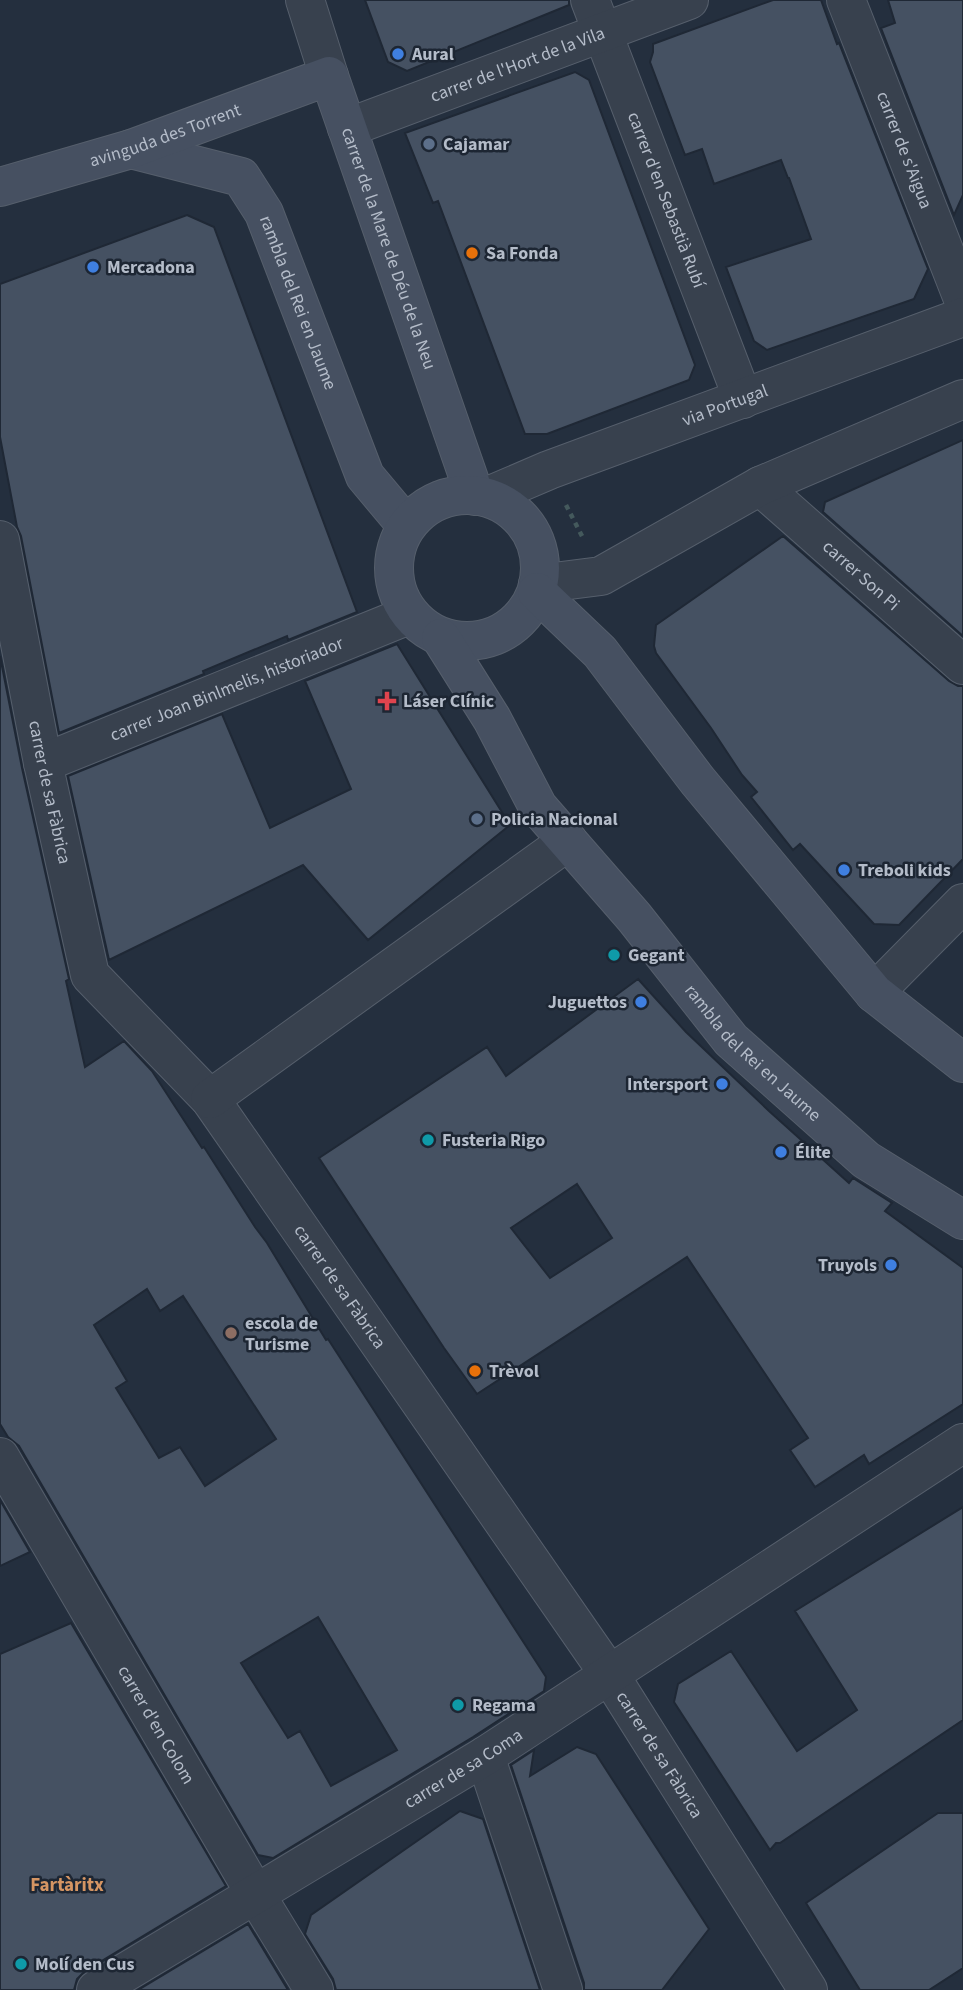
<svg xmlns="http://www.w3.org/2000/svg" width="963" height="1990" viewBox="0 0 963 1990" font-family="'Source Sans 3',sans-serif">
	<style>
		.building { fill: #455162; stroke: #1f2835; stroke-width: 2; fill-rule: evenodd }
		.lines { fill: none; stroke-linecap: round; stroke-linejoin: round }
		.minor-casing { stroke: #565f6c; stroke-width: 40 }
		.tertiary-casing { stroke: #565f6c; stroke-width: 40 }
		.secondary-casing { stroke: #565f6c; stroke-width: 40 }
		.path { stroke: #44595c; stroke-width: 4.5; stroke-dasharray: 5 5; stroke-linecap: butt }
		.minor { stroke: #38414e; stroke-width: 38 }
		.tertiary { stroke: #38414e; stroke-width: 38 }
		.secondary { stroke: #465061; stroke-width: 38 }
		.shop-dot { fill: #3f7fe0; stroke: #1d2633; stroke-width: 2.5 }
		.service-dot { fill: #5c6f8a; stroke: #1d2633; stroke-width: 2.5 }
		.food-dot { fill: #e8710a; stroke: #1d2633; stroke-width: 2.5 }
		.health-dot { fill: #e0444e; stroke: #1d2633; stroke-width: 2.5 }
		.culture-dot { fill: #0f9aa8; stroke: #1d2633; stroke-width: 2.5 }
		.education-dot { fill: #8d6e63; stroke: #1d2633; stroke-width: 2.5 }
		.labels { text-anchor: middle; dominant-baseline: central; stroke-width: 5; stroke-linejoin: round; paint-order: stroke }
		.poi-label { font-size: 18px; font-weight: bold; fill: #b4bcc9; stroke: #1d2633; text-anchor: start }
		.street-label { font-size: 18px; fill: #b4bcc9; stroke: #1d2633 }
		.neighbourhood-label { font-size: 19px; font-weight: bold; fill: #d59563; stroke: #1d2633 }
	</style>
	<rect width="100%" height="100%" fill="#242f3e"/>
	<path class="building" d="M365,0H569V5L407,71L388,62Z
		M773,0H821L837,44L839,43L928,269L914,299L767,350L754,341L726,267L811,239L789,178H788L781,160L714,184L702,149L685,155L650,62L653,52V44Z
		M888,0H963V195L954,215L881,28L895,23Z
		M575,72L589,80L695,365L689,380L547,434H525L438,201L433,203L405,133Z
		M187,215L214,227L357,612L288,640L287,636L203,671L204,674L59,733L21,536L17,527L0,437V284Z
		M963,440V636L823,512L825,502Z
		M783,536L949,681L958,686H963V859L899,925L874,924L800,844L793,850L751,797L757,792L742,775L711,728L656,653L654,646L656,625Z
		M397,644L510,825L368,940L303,865L109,960L68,776L222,714L270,828L351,789L305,681Z
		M0,656L22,768L69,979L66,981L85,1067L124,1041L152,1071L202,1148L204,1147L255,1227L267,1243L326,1340L328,1339L546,1677L544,1691L473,1737L273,1858L258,1855L19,1446L8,1437L0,1424ZM147,1289L160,1311L183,1296L276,1439L205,1486L180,1447L159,1458L116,1388L127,1381L94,1325ZM318,1617L397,1750L331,1786L300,1731L288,1738L241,1663Z
		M638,979L686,1032L769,1111L849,1183L853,1178L892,1203L885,1211L963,1268V1404L869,1464L864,1455L815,1487L790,1450L808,1438L687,1257L477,1394L444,1348L319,1158L487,1047L506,1076ZM577,1184L612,1238L550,1278L511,1228Z
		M0,1500L30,1552L0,1566Z
		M963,1507V1720L780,1843H776L770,1850L674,1702L678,1684L731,1651L797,1751L857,1710L795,1611Z
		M71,1623L226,1886L85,1971L77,1979L74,1990H0V1654Z
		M577,1747L596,1754L709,1929L662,1990H584V1983L511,1765L534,1750L530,1776Z
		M460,1811L483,1819L540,1990H336L333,1979L305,1934L311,1915Z
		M938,1813H963V1968L929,1990H860L806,1903Z
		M248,1924L288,1990H138Z"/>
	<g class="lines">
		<defs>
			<g id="minor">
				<path d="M305,0L329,76"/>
				<path id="s1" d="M590,0L743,399"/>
				<path id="s2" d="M846,0L963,299"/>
				<path id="s3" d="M347,128L689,0"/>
				<path id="s4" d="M760,486L963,665"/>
				<path id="s5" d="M0,540L43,763L90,975L210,1099L609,1674L808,1990"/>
				<path id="s6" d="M43,763L409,615"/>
				<path d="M874,993L963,903"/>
				<path d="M210,1099L568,841"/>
				<path id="s7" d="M0,1457L256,1895L314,1990"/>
				<path d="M485,1756L563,1990"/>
				<path id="s8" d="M96,1990L485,1756L963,1443"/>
			</g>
			<g id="tertiary">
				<path id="s9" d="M486,497L549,470L963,317"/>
				<path d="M538,584L601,576L760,486L963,399"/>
			</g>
			<g id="secondary">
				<path id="s10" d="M131,149L241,177L264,213L365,476L406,525"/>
				<path id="s11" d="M0,187L131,149L329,76L475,496"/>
				<circle cx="467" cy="568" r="73"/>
				<path d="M537,592L600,652L697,780L874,993L963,1063"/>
				<path id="s12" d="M441,638L492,719L538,807L634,917L731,1040L866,1160L963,1220"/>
			</g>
		</defs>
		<use href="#minor" class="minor-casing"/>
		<use href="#tertiary" class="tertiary-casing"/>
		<use href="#secondary" class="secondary-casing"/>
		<path class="path" d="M566,505L583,538"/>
		<use href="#minor" class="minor"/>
		<use href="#tertiary" class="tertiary"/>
		<use href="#secondary" class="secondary"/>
	</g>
	<g class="shop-dot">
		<circle cx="398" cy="54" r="7"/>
		<circle cx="93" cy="267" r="7"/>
		<circle cx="844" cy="870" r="7"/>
		<circle cx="641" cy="1002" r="7"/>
		<circle cx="722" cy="1084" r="7"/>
		<circle cx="781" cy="1152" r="7"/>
		<circle cx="891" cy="1265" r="7"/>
	</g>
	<g class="service-dot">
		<circle cx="429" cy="144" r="7"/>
		<circle cx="477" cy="819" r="7"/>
	</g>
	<g class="food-dot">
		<circle cx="472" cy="253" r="7"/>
		<circle cx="475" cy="1371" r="7"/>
	</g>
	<path class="health-dot" d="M383.5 690.5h7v7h7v7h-7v7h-7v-7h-7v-7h7z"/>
	<g class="culture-dot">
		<circle cx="614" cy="955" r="7"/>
		<circle cx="428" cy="1140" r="7"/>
		<circle cx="458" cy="1705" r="7"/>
		<circle cx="21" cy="1964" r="7"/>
	</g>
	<circle class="education-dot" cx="231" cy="1333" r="7"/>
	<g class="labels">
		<g class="poi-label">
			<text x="412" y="54">Aural</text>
			<text x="443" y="144">Cajamar</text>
			<text x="486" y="253">Sa Fonda</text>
			<text x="107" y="267">Mercadona</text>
			<text x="403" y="701">Láser Clínic</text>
			<text x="491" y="819">Policia Nacional</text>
			<text x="858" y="870">Treboli kids</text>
			<text x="628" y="955">Gegant</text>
			<text x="627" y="1002" text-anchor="end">Juguettos</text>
			<text x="708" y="1084" text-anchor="end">Intersport</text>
			<text x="442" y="1140">Fusteria Rigo</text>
			<text x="795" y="1152">Élite</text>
			<text x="877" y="1265" text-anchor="end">Truyols</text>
			<text x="245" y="1323">escola de<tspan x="245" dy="21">Turisme</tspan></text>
			<text x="489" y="1371">Trèvol</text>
			<text x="472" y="1705">Regama</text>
			<text x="35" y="1964">Molí den Cus</text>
		</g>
		<g class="street-label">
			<text stroke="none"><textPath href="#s3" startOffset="182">carrer de l'Hort de la Vila</textPath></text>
			<text stroke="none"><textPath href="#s11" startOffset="173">avinguda des Torrent</textPath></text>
			<text stroke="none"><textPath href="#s2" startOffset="161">carrer de s'Aigua</textPath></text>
			<text stroke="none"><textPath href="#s1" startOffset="214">carrer d'en Sebastià Rubí</textPath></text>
			<text stroke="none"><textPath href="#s11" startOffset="530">carrer de la Mare de Déu de la Neu</textPath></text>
			<text stroke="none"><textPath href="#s10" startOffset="252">rambla del Rei en Jaume</textPath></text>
			<text stroke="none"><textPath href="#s9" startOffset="256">via Portugal</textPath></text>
			<text stroke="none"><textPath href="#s4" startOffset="135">carrer Son Pi</textPath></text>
			<text stroke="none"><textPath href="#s6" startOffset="198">carrer Joan Binlmelis, historiador</textPath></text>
			<text stroke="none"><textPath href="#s5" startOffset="257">carrer de sa Fàbrica</textPath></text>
			<text stroke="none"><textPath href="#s12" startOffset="522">rambla del Rei en Jaume</textPath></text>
			<text stroke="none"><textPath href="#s5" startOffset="845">carrer de sa Fàbrica</textPath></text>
			<text stroke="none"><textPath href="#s7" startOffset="310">carrer d'en Colom</textPath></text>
			<text stroke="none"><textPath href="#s5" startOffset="1412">carrer de sa Fàbrica</textPath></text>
			<text stroke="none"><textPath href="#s8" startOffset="429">carrer de sa Coma</textPath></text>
		</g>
		<g class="neighbourhood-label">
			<text x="67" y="1885">Fartàritx</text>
		</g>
	</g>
</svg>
